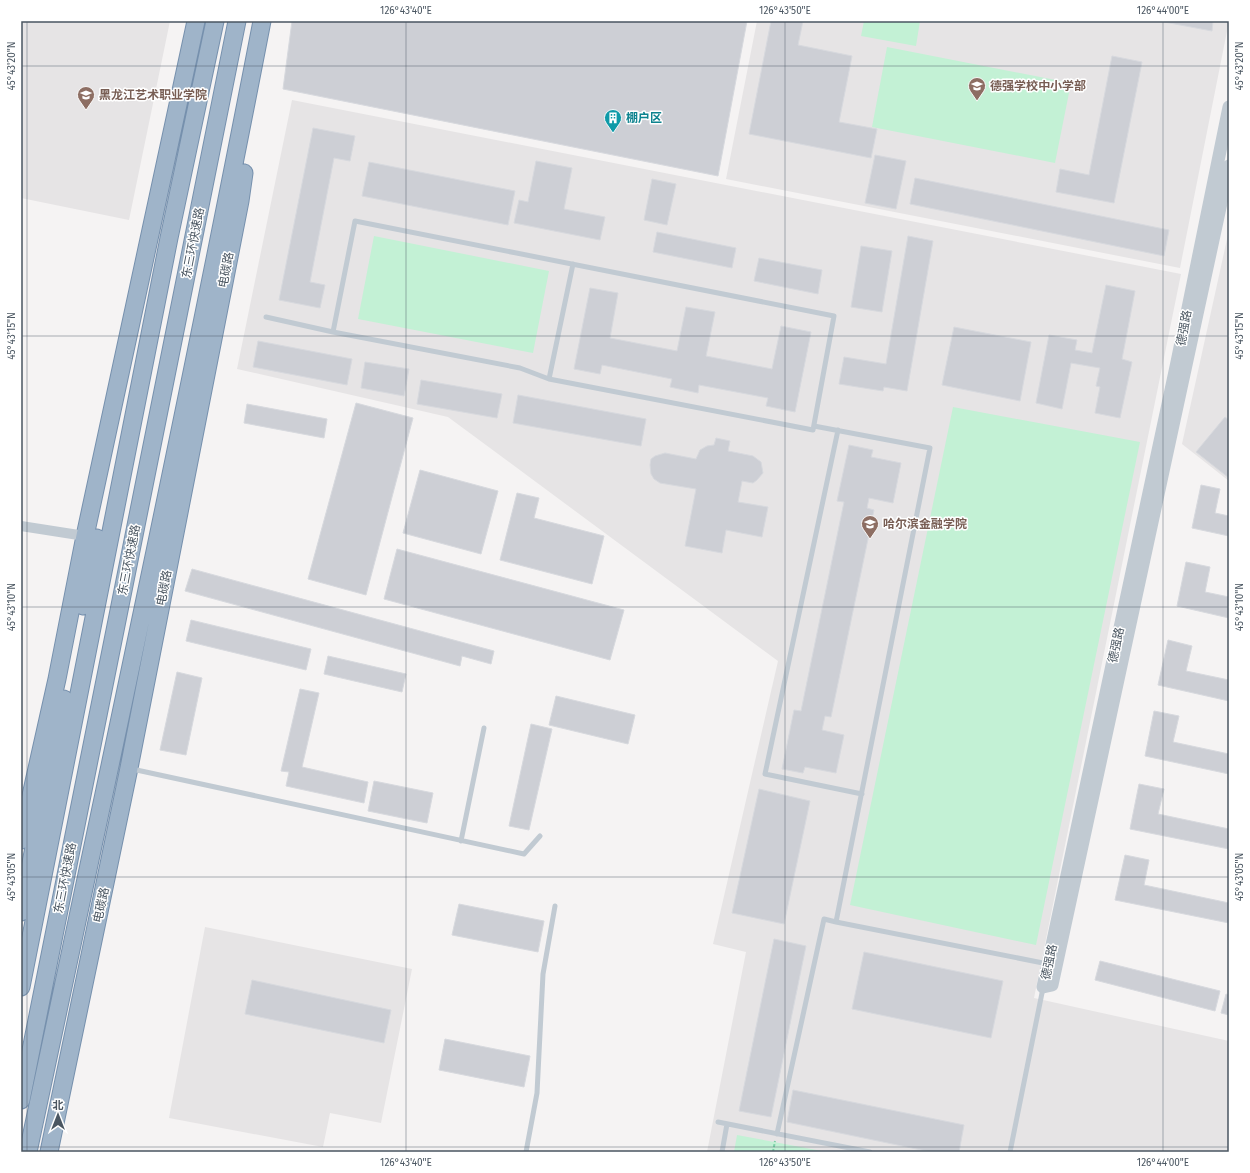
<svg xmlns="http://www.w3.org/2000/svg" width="1250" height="1173" viewBox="0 0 1250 1173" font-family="'Fira Sans','Noto Sans SC',sans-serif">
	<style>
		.education { fill: #e6e4e5 }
		.green { fill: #c3f1d5 }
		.building { fill: #cdcfd5; stroke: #d7d9de }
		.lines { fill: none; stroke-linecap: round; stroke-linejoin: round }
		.trunk-casing { stroke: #7690ad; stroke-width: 19 }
		.path { stroke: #7ad0a6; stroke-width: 2; stroke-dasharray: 3 2; stroke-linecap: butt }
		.service { stroke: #c1cad2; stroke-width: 5 }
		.minor { stroke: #c1cad2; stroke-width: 10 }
		.tertiary { stroke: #c1cad2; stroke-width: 13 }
		.trunk { stroke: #9fb4c9; stroke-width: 17 }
		.ticks { fill: none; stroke: #4a5661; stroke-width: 1; stroke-opacity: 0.45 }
		.labels { text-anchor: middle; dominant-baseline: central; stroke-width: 3; stroke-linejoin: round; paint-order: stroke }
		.education-label { font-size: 12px; font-weight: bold; fill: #785e54; stroke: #fff; text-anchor: start }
		.culture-label { font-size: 12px; font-weight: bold; fill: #0d838f; stroke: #fff; text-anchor: start }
		.street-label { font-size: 12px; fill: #4a5661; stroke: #fff }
		.neatline { fill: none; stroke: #4a5661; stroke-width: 1.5 }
		.ticks-label { font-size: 10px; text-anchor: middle; fill: #4a5661 }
	</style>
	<rect width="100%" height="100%" fill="#f5f3f3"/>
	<path class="education" d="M21,21H170L129,220L21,198Z
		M757,21H1229L1180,268L726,179Z
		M292,100L1181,274L1034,998L1229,1041V1152H707L746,952L713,944L778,661L448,417L237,369Z
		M1229,230V481L1182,444Z
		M205,927L412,969L381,1123L330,1113L323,1147L169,1118Z"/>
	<path class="green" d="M864,21H920L916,46L861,36Z
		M887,47L1071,83L1055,163L872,127Z
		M374,236L549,271L533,353L358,319Z
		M953,407L1140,442L1036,945L850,905Z
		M737,1135L827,1152H734Z"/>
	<path class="building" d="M292,21H747L718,176L283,89Z
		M771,21H803L798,45L852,56L839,122L877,129L871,158L749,134Z
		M1159,21H1213L1212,31Z
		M1112,56L1142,62L1114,203L1056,192L1060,169L1089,175Z
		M313,128L355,136L350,161L334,158L310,282L325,285L320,308L279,300Z
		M875,155L906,161L896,209L865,203Z
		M536,161L572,168L564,209L605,217L600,240L514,223L519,200L528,202Z
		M369,162L515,191L508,225L362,196Z
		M915,178L1169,230L1164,256L910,204Z
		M652,179L676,184L667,225L644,220Z
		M657,232L736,248L732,268L653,252Z
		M908,236L933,241L907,391L884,387L883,391L839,384L844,357L886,364Z
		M861,246L892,251L882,312L851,307Z
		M759,258L822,270L818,294L754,281Z
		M1106,285L1135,291L1122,359L1132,362L1120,418L1095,413L1100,387L1096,386L1100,368L1071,363L1062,409L1036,403L1049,335L1077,340L1075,350L1092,353Z
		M590,288L618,293L610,338L677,351L686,307L715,312L706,356L772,369L781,326L811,332L795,412L766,406L768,398L699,385L698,393L670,387L672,379L602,365L600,374L574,369Z
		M954,327L1031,342L1020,401L942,385Z
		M258,341L352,359L347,385L253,367Z
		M365,362L409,369L404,396L361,388Z
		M421,380L502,394L497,418L417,404Z
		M518,395L646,419L641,446L513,423Z
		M356,403L413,418L366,595L308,579Z
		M247,404L327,419L324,438L244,423Z
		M1225,417L1229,420V478L1196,452Z
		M716,438L730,441L728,451L753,456L761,462L763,473L757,480L753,483L742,481L738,502L768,507L762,537L726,530L722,553L685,546L696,489L660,483L654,479L651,474L650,465L651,459L655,456L665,453L696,459L700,450L707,446L714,445Z
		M849,445L873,450L871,457L901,463L893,503L869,498L867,508L874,510L831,717L825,716L822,730L844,735L836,773L805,767L803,773L782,769L794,710L801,711L844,502L837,501Z
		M420,470L498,491L481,554L403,533Z
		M1201,485L1220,489L1215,513L1229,516V536L1192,528Z
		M517,493L539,498L534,518L604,536L592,584L500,560Z
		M397,549L624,610L610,660L384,599Z
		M1186,562L1210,567L1205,592L1229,597V618L1177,606Z
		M192,569L494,651L491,664L462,656L460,666L185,591Z
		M191,620L311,649L306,670L186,641Z
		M1168,640L1192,646L1186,671L1229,680V701L1158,685Z
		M328,656L406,674L402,692L324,674Z
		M177,672L202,678L186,755L160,750Z
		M300,689L319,693L302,767L368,782L364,803L286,786L289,772L281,771Z
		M556,696L635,715L628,744L549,725Z
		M1154,711L1179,716L1173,742L1229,754V774L1145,756Z
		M531,724L552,729L529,830L509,826Z
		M374,781L433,793L427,823L368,811Z
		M1139,784L1164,789L1158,814L1229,829V849L1130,829Z
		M759,789L810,801L784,924L732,913Z
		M1125,855L1149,860L1144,885L1229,903V923L1115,900Z
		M459,904L544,921L538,952L452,935Z
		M774,939L806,946L771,1117L739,1111Z
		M864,952L1003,981L991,1038L852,1009Z
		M1100,961L1220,991L1215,1011L1095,980Z
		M252,980L391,1010L384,1043L245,1014Z
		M1226,994L1229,995V1015L1221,1013Z
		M445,1039L530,1056L524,1087L439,1070Z
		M793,1090L964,1125L959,1152H931L787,1122Z"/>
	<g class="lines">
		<defs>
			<path id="trunk" d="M83,606L97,538
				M21,840L57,679L85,536L196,21
				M21,912L64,699
				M21,987L169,238L215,21
				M21,1100L237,21
				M28,1152C108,775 189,399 262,21
				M49,1152L129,768L240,201L244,173"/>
		</defs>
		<use href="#trunk" class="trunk-casing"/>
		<path class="path" d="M773,1152L775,1141"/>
		<path class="service" d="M266,317L333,332L520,368L549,379L813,430L834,316L355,221L333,332
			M549,379L573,264
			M814,426L930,448L836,922L1048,964
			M838,430L765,774L862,794
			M132,769L524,854L540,836
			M461,841L484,728
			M718,1122L870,1152
			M777,1134L824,919L836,922
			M526,1152L537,1093L543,974L555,906
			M722,1152L727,1124
			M1010,1152L1043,988"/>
		<path class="minor" d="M21,526L85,536"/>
		<path class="tertiary" d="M1229,107L1177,362L1043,987L1052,985L1229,166"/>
		<use href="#trunk" class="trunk"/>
	</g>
	<path class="ticks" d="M27,21V1152M406,21V1152M785,21V1152M1163,21V1152M21,66H1229M21,336H1229M21,607H1229M21,877H1229M21,1147H1229"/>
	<defs>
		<symbol id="school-pin" viewBox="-11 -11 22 30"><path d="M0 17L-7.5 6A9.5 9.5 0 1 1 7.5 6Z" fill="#8d6e63" stroke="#fff"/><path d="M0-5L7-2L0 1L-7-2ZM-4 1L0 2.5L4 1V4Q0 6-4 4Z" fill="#fff"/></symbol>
		<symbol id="university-pin" viewBox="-11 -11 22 30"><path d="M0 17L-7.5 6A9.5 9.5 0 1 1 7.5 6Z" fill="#8d6e63" stroke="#fff"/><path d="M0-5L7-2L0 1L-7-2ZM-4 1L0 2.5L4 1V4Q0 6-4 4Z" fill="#fff"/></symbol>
		<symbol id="building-pin" viewBox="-11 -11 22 30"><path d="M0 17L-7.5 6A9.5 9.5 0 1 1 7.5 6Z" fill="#0f9aa8" stroke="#fff"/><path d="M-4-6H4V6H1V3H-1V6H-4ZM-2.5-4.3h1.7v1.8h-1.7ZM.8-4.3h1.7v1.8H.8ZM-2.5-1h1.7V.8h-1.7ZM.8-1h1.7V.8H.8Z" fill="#fff"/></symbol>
	</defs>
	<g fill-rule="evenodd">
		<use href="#school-pin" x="967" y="76" width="20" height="27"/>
		<use href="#university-pin" x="76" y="85" width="20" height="27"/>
		<use href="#building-pin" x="603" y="108" width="20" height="27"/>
		<use href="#university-pin" x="860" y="514" width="20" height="27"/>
	</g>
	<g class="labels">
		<g class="education-label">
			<text x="990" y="86">德强学校中小学部</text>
			<text x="99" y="95">黑龙江艺术职业学院</text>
			<text x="883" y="524">哈尔滨金融学院</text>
		</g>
		<g class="culture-label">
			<text x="626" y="118">棚户区</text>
		</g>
		<g class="street-label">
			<text transform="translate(193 243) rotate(-79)">东三环快速路</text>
			<text transform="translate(226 270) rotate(-79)">电碳路</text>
			<text transform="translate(1184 328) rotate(-79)">德强路</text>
			<text transform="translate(129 560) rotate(-79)">东三环快速路</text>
			<text transform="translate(164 588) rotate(-79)">电碳路</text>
			<text transform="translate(1116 645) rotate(-78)">德强路</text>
			<text transform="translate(65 878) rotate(-79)">东三环快速路</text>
			<text transform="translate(101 905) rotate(-78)">电碳路</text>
			<text transform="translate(1049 962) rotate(-78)">德强路</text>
		</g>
	</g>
	<rect width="1250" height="1173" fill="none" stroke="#ffffff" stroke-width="44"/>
	<g transform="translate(58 1115)" stroke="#ffffff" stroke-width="3" paint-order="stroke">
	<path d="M0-3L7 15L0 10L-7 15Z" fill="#4a5661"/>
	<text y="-6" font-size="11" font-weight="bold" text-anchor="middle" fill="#4a5661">北</text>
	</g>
	<rect x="22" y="22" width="1206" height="1129" class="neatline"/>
	<g class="ticks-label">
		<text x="406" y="14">126°43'40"E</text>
		<text x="785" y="14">126°43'50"E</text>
		<text x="1163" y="14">126°44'00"E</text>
		<text transform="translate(11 66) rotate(-90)" y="4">45°43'20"N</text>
		<text transform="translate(1239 66) rotate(-90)" y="4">45°43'20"N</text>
		<text transform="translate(11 336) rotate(-90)" y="4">45°43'15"N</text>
		<text transform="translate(1239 336) rotate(-90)" y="4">45°43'15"N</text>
		<text transform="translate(11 607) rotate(-90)" y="4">45°43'10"N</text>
		<text transform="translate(1239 607) rotate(-90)" y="4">45°43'10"N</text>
		<text transform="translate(11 877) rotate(-90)" y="4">45°43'05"N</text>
		<text transform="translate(1239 877) rotate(-90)" y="4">45°43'05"N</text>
		<text x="406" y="1166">126°43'40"E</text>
		<text x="785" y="1166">126°43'50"E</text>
		<text x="1163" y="1166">126°44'00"E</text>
	</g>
</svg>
